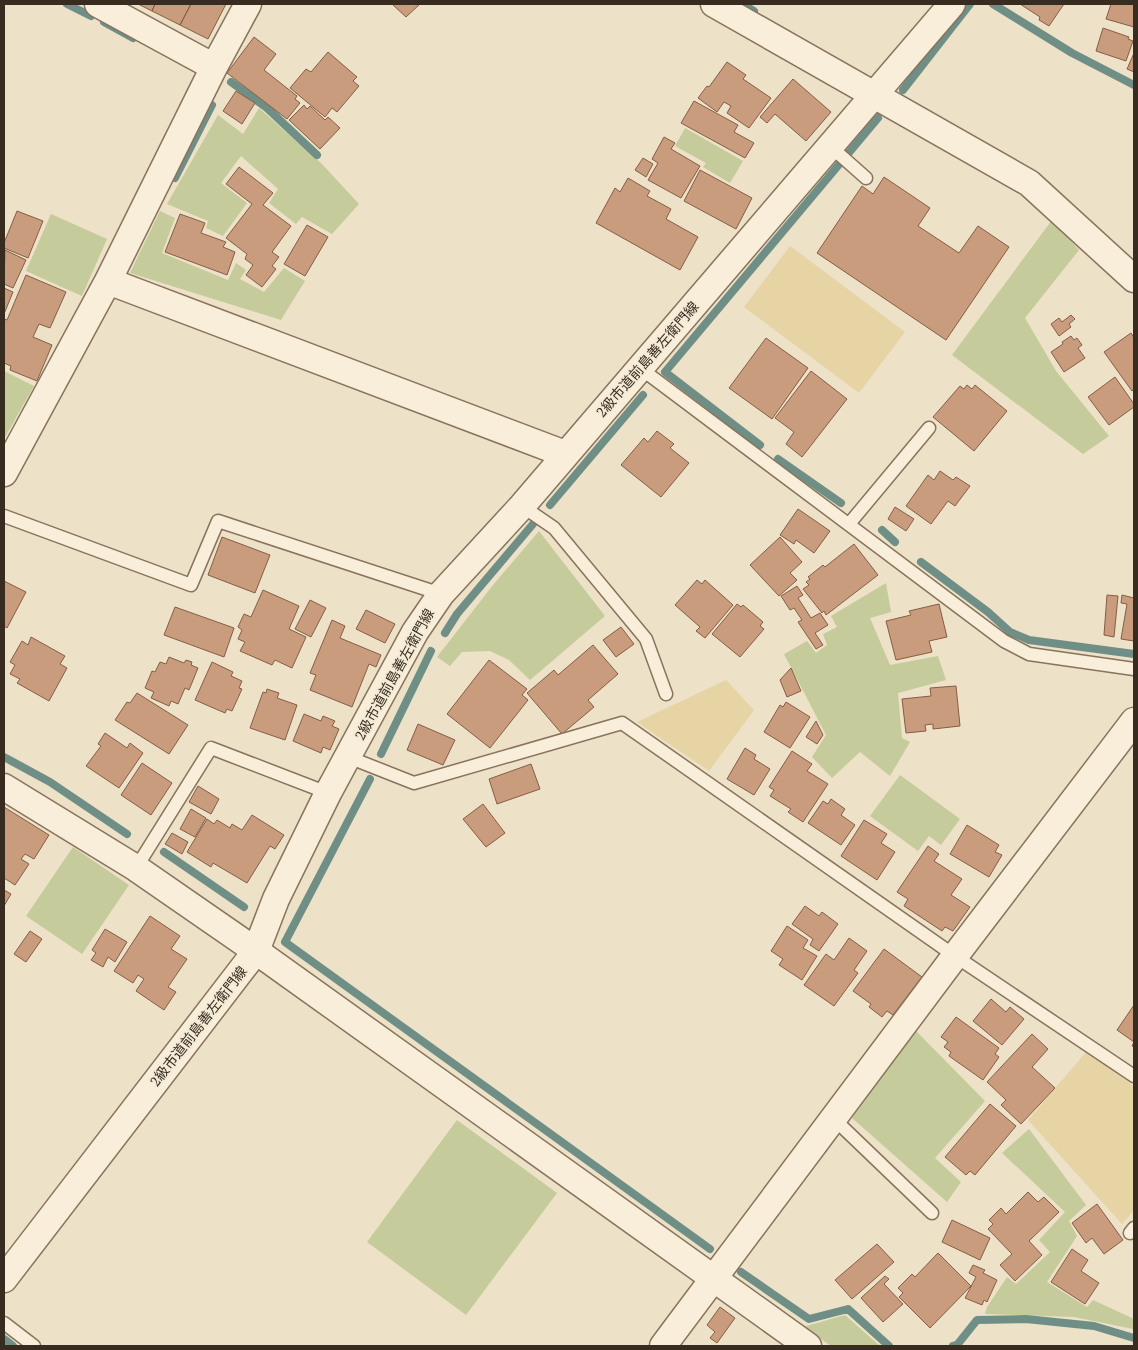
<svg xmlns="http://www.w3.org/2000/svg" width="1138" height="1350" viewBox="0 0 1138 1350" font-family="'PT Serif','Noto Sans JP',serif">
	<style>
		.green { fill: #c6cb9b }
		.sand { fill: #e7d4a5 }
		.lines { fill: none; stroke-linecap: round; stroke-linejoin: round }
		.stream { stroke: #6f8f86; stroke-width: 8 }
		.building { fill: #c99c7e; stroke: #865d44 }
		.lane-casing { stroke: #88735d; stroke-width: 15 }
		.street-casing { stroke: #88735d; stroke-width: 29 }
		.lane { stroke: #f8eeda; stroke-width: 12 }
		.street { stroke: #f8eeda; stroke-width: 26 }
		.labels { text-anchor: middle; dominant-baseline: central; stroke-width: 4; stroke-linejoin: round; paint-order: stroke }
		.street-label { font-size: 14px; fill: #382b20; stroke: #f4ebd6 }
	</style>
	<rect width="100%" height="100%" fill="#ede1c7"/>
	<path class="green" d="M259,108L322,164L359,204L332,234L302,217L296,224L269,203L278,189L241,156L221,183L247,203L223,236L206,228L208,221L167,204L218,115L243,134Z
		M685,128L743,161L730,183L703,167L706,163L675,146Z
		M160,211L175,218L162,253L228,280L236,263L246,270L240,279L264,292L284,268L305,281L281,320L130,273Z
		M51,214L107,239L82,296L26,271Z
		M1052,220L1079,250L1025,318L1056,371L1109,436L1083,454L952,355Z
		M4,371L34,386L4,439Z
		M539,531L605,616L530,680L509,660L490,651L462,652L450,666L437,657L493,585Z
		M886,583L891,612L870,618L890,665L938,656L946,680L898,693L902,738L910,742L890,776L860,752L832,778L812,757L826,735L784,654L807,641L816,653L827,645L823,634L837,627L831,616Z
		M900,775L960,819L941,845L929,836L918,851L870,816Z
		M73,847L129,885L82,954L26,916Z
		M916,1031L985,1101L935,1158L961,1182L947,1202L852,1118Z
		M457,1120L557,1193L466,1315L367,1242Z
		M1029,1129L1086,1205L1069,1221L1077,1236L1047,1282L1087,1307L1093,1300L1134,1319L1133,1329L1074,1317L985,1314L987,1307L1007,1277L1016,1284L1050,1252L1039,1240L1065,1212L1002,1153Z
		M845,1315L880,1346H831L803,1327Z"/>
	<path class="sand" d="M790,246L905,332L859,393L744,307Z
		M726,680L754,710L709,771L637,722Z
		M1086,1052L1134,1086V1210L1122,1224L1028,1120Z"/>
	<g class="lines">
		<path class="stream" d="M67,4L91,16
			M743,4L754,11
			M993,4L1072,53L1134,85
			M104,22L133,38
			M231,82L267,108L317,155
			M903,90L970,4
			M175,178L212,105
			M760,445L665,372L878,118
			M778,459L841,503
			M550,505L643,395
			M882,530L895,542
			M921,562L988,612L1010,632L1029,640L1134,654
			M445,633L457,614L533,524
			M381,754L431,651
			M4,757L50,782L127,834
			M370,779L285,942L710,1249
			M164,852L244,907
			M741,1272L809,1319L848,1309L889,1346
			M4,1339L13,1346
			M953,1346L957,1345L977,1320L1026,1319L1094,1326L1134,1338"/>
	</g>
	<path class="building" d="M138,4H155L152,11Z
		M155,4H191L180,25L152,11Z
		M191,4H226L208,39L180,25Z
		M392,4H420L406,17Z
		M1020,4H1064L1049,26L1039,20L1040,17Z
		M1111,4H1134V27L1106,19Z
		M1103,28L1129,37L1128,39L1133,41L1126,61L1096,51Z
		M254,37L276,54L264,70L297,96L295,99L300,103L287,119L227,73Z
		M328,52L357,77L353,81L359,86L337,112L332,108L325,117L290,88L306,69L311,72Z
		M1134,53V72L1127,69Z
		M727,62L746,75L743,79L771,98L749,128L727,113L731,106L724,102L717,112L698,98L707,86L709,87Z
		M793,79L831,112L806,141L775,114L767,123L760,117Z
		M236,91L255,103L242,124L223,111Z
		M694,101L738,125L734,132L754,143L745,158L681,123Z
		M304,105L307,109L310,106L325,120L328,117L340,128L320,149L289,120Z
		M664,137L675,143L671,149L700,166L681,198L648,180L658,163L652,159Z
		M643,158L653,164L646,177L635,170Z
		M239,167L273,193L263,205L291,226L272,252L279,257L272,266L276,269L262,287L246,275L253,265L245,259L247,254L226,238L252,204L226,184Z
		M700,170L752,198L736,229L684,201Z
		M884,177L930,208L918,226L959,253L978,226L1009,247L946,340L817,253L862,186L873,194Z
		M628,178L650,191L647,196L671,209L666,219L698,237L680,270L596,223L615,188L620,192Z
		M17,211L43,221L28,258L4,248V243Z
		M180,214L205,223L201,233L226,242L223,247L235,252L227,275L165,252Z
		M307,225L328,237L305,276L284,264Z
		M5,250L26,260L13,288L4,284Z
		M26,275L66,292L50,328L39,324L33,337L52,345L37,381L10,370L11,366L4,363V319L7,320Z
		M4,288L13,292L4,314Z
		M1071,315L1075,319L1069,324L1071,327L1059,336L1051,324L1059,318L1062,322Z
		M1131,333L1134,338V389L1132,391L1104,352Z
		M1071,336L1074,340L1077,338L1082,345L1078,348L1085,358L1064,372L1051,352L1063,344L1062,342Z
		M766,338L808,368L772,419L729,388Z
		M811,371L847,399L802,457L786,444L794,432L775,418Z
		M1115,377L1134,404V407L1109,425L1088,397Z
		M967,385L972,389L975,385L1007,411L974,451L933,417L960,386L964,389Z
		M657,431L674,444L670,448L689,463L661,497L621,465L644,438L648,442Z
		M940,471L953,480L956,477L970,486L955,506L948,501L931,524L906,506L928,475L934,480Z
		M895,507L914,519L906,531L888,519Z
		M798,509L830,531L814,553L796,540L794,544L780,535Z
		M222,537L270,555L255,593L208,575Z
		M780,537L802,562L790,573L797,580L779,596L750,565Z
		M854,544L878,575L826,615L824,611L822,613L803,589L809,585L806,582L810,579L808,577L823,565L825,567Z
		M697,580L702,584L705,580L733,605L705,638L696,631L700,627L675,605Z
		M4,581L26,592L7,628L4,626Z
		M797,586L803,595L798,598L811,618L820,613L828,625L815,633L823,645L816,649L798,622L802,620L794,608L790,610L781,596Z
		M263,590L299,606L289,629L306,637L292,668L275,660L272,665L240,651L245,642L238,639L242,630L238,627L244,614L251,617Z
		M1107,595L1118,596L1114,637L1104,635Z
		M1122,595L1134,598V641L1121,639L1127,604L1121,603Z
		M310,600L326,608L311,637L295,629Z
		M737,604L741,607L743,605L763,622L760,626L764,629L740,657L712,634Z
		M939,604L947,637L929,641L932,652L896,660L886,621L911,615L909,611Z
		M175,607L234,628L224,657L164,635Z
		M366,610L395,624L385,643L356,629Z
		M332,620L345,626L340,638L381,655L376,667L369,664L352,707L310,690L316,675L310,673Z
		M621,627L634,644L616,657L603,640Z
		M31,637L65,656L60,664L67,668L49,701L17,683L20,679L10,674L15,665L10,662L22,641L28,645Z
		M593,645L618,674L588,700L594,707L562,734L527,693L554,670L558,675Z
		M169,657L184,663L186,660L192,662L191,665L198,668L189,690L185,688L178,704L171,701L169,706L151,698L154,692L145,688L152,671L155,672L160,662L166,664Z
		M489,660L527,689L522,695L528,700L490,748L447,714Z
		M212,662L233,672L231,676L242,681L239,688L242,689L232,711L227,709L225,713L195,700Z
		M791,668L801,691L787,697L780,680Z
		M956,686L960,726L933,729V724L925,725L926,731L906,733L902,699L931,696L930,688Z
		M267,689L279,693L277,698L297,705L285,740L250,728L263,692L266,693Z
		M137,693L188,725L169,754L115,720L127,702L130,703Z
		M786,702L810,717L790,748L764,732L780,705L783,707Z
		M304,714L321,721L323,716L335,721L332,726L339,729L330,750L323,747L321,753L293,741Z
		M816,721L823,735L817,744L806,737Z
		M418,724L455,740L443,765L407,750Z
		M105,733L127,748L130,743L143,753L119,788L86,766L101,746L98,744Z
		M745,748L756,755L754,759L770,769L754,795L727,779Z
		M792,751L812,764L807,771L828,784L803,822L788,812L791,809L770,796L774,790L769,787Z
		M142,763L172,783L151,815L121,795Z
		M531,764L540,789L497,804L489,779Z
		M198,786L219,799L211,814L189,802Z
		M831,799L845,809L841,815L855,825L841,845L808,823L823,801L828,804Z
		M483,804L505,833L486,847L463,819Z
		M4,807L49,835L34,859L25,854L21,859L29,864L15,885L4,878Z
		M191,809L206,818L195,837L180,829Z
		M252,815L284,835L275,849L270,846L247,883L213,863L211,867L187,852L207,819L214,824L217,820L230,828L232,824L242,830Z
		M864,820L887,834L881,843L895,852L877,880L841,856Z
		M967,825L999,845L995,852L1002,855L989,877L950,854Z
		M172,833L188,842L182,854L165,844Z
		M928,846L939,854L934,861L962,879L951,895L970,907L953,931L945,927L942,931L904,906L908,899L897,892Z
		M4,890L11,894L4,906Z
		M805,906L819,916L822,912L838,924L819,951L810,945L813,939L792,924Z
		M150,916L180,936L171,949L187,959L168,987L176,992L164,1010L136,991L144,979L138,975L133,983L114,971Z
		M787,926L808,940L803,948L817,956L802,980L779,965L783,959L771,951Z
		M105,929L127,942L115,962L108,957L103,967L91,960L96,953L92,950Z
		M30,931L42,939L26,962L14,954Z
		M849,938L867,951L854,970L858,973L834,1006L804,985L826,954L834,960Z
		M884,949L922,977L893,1015L887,1011L882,1017L869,1007L871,1004L853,991Z
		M991,999L1006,1012L1010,1007L1024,1019L1002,1045L973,1021Z
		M1134,1005V1047L1132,1046L1134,1042L1117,1030Z
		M956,1017L999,1048L995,1054L999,1057L983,1080L949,1056L951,1052L944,1047L948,1042L941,1037Z
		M1032,1034L1048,1049L1032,1067L1055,1088L1021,1124L1001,1105L1006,1100L987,1082Z
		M990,1104L1016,1126L975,1175L970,1171L966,1175L945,1157Z
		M1028,1192L1038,1202L1044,1197L1059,1212L1029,1241L1042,1255L1015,1281L1000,1265L1012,1254L988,1229L993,1224L989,1220L1001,1208L1006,1214Z
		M1097,1204L1123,1240L1104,1254L1092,1238L1086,1243L1072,1223Z
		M952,1220L990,1238L980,1260L942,1242Z
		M877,1244L894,1262L852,1299L835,1280Z
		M1072,1249L1088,1260L1081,1271L1099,1283L1085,1304L1051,1282Z
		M938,1253L971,1286L930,1328L899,1297L903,1293L898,1288L912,1274L915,1277Z
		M973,1265L985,1270L983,1273L997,1280L987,1302L984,1300L982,1305L965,1298L976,1277L969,1273Z
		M885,1276L889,1279L884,1284L903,1304L883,1322L861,1298Z
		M720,1307L735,1318L717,1343L710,1338L715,1332L707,1325Z"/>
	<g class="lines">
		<defs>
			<path id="lane" d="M830,146L866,178
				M640,368L1004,641L1029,654L1134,669
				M522,506L554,528L646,639L666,694
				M4,516L191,585L218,521L441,594
				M849,524L929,428
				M348,757L414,783L622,723L955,956L1134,1076
				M136,868L211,748L328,793
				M833,1118L932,1213
				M1130,1233L1134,1228
				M4,1323L34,1346"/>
			<path id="street" d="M98,4L214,67
				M714,4L1029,183L1134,279
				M108,281L565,454
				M4,473L108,281L214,67L248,4
				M4,787L136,868L256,951L808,1346
				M4,1279L256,951L276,899L328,793L415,632L441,594L522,506L952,4
				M663,1346L955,956L1134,721"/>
		</defs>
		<use href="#lane" class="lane-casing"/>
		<use href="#street" class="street-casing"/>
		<use href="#lane" class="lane"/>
		<use href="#street" class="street"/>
	</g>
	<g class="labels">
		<g class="street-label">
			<text transform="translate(647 359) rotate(-49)">2級市道前島善左衛門線</text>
			<text transform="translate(394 674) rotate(-61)">2級市道前島善左衛門線</text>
			<text transform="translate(198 1026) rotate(-52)">2級市道前島善左衛門線</text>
		</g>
	</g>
	<rect width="1138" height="1350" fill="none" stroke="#382b20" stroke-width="10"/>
</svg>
